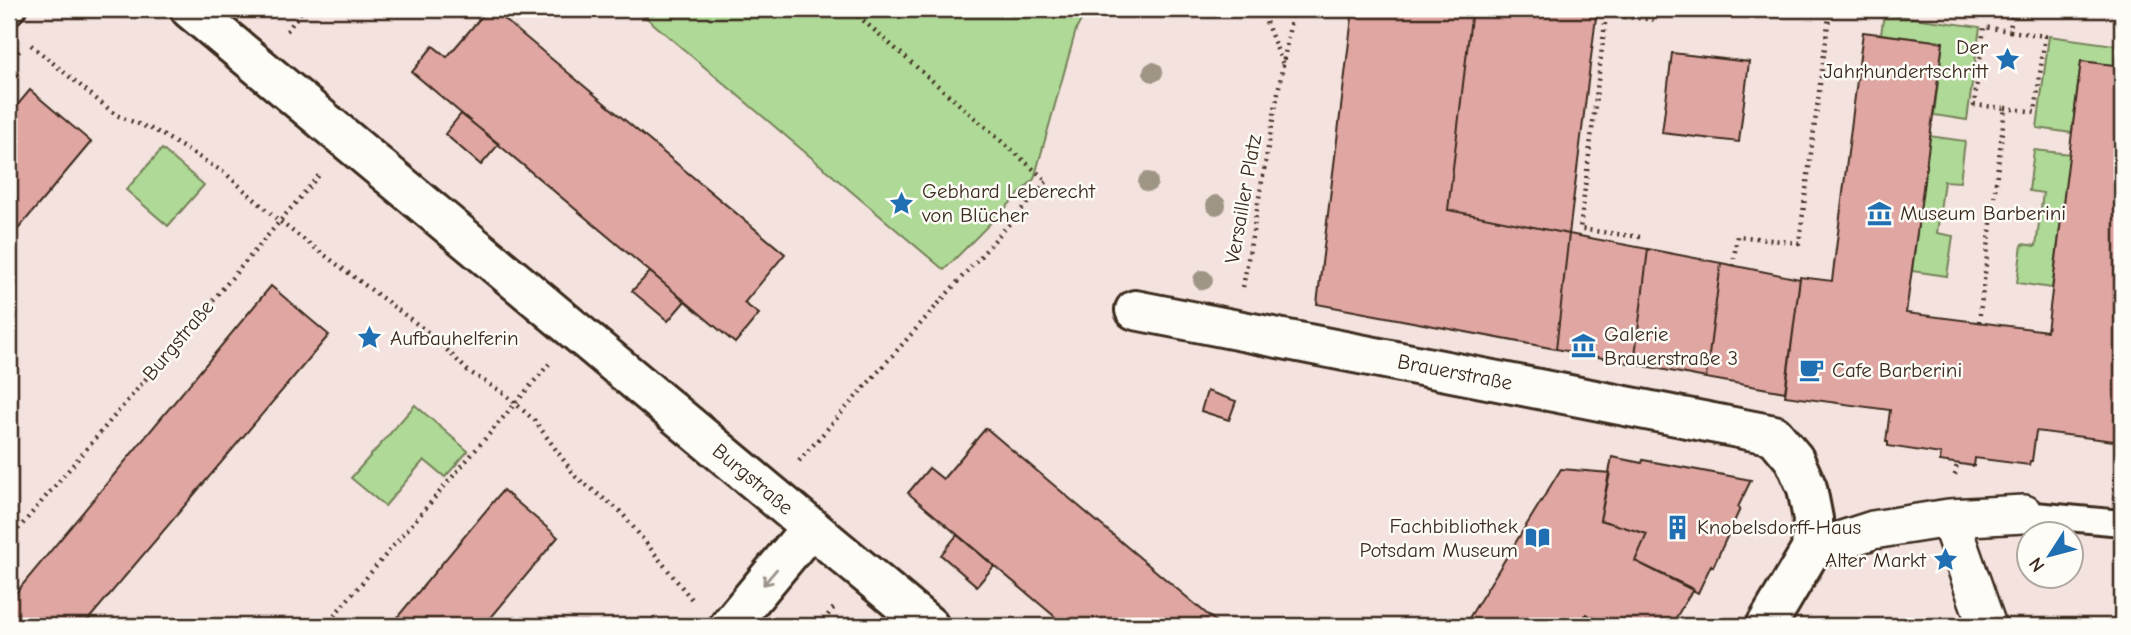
<svg xmlns="http://www.w3.org/2000/svg" width="2131" height="635" viewBox="0 0 2131 635" font-family="'Comic Neue',sans-serif">
	<style>
		.green { fill: #afd996; stroke: #75825a; stroke-width: 2 }
		.building { fill: #e0a6a2; stroke: #3b2a1e; stroke-width: 2 }
		.lines { fill: none; stroke-linecap: round; stroke-linejoin: round }
		.service-casing { stroke: #3b2a1e; stroke-width: 30 }
		.pedestrian-casing { stroke: #3b2a1e; stroke-width: 42 }
		.minor-casing { stroke: #3b2a1e; stroke-width: 44 }
		.path { stroke: #3b2a1e; stroke-width: 4.5; stroke-dasharray: 2 5; stroke-linecap: butt }
		.service { stroke: #fdfcf7; stroke-width: 24 }
		.pedestrian { stroke: #fdfcf7; stroke-width: 37 }
		.minor { stroke: #fdfcf7; stroke-width: 38 }
		.tree { fill: #9e9585 }
		.oneway { stroke: #9c938a }
		.labels { text-anchor: middle; dominant-baseline: central; stroke-width: 5; stroke-linejoin: round; paint-order: stroke }
		.poi-label { font-size: 21px; fill: #3b2a1e; stroke: #fdfcf7; text-anchor: start }
		.street-label { font-size: 21px; fill: #3b2a1e; stroke: #fdfcf7 }
	</style>
	<rect width="100%" height="100%" fill="#f4e2de"/>
	<filter id="ink" filterUnits="userSpaceOnUse"><feTurbulence type="fractalNoise" baseFrequency=".0143" numOctaves="2"/><feDisplacementMap in="SourceGraphic" scale="14" xChannelSelector="R" yChannelSelector="G"/><feConvolveMatrix kernelMatrix="1 2 1 2 8 2 1 2 1" color-interpolation-filters="sRGB"/></filter>
	<g filter="url(#ink)">
		<path class="green" d="M636,9H1087L1076,30L1034,179L944,270Z
			M1884,14L1980,27L1967,120L1934,115L1943,42L1881,34Z
			M2049,36L2122,46V66L2081,61L2072,133L2037,128Z
			M1929,136L1965,141L1960,182L1944,181L1937,233L1953,236L1947,276L1912,271Z
			M162,149L204,185L168,226L126,190Z
			M2034,150L2070,154L2052,288L2017,283L2022,244L2036,246L2043,193L2029,191Z
			M415,405L468,451L445,477L424,460L385,506L351,478Z"/>
		<path class="building" d="M488,9H492L785,254L744,303L759,314L735,343L412,72L433,46L447,57Z
			M1353,9H1472L1448,210L1569,234L1556,349L1317,304Z
			M1472,9H1597L1569,234L1448,210Z
			M1863,32L1943,42L1906,313L2047,331L2081,61L2122,66V442L2036,431L2032,461H2030L2029,465L1975,458L1974,466L1940,461L1941,454L1888,446V442H1886L1890,410L1785,396L1800,277L1832,281Z
			M1672,53L1749,62L1739,142L1662,133Z
			M30,90L91,142L9,240V115Z
			M461,114L499,144L481,165L445,134Z
			M1569,234L1648,249L1634,364L1556,349Z
			M1648,249L1721,263L1706,378L1634,364Z
			M1721,263L1800,279L1785,392L1706,378Z
			M650,272L685,301L668,321L632,291Z
			M271,286L329,335L83,626H9V601Z
			M1207,391L1236,401L1229,420L1201,411Z
			M986,428L1221,626H1066L908,493L929,468L943,479Z
			M1612,457L1642,463L1643,460L1751,480L1738,507L1740,509L1713,567L1711,565L1698,593L1635,561L1647,534L1600,520Z
			M1561,469L1610,473L1600,520L1647,534L1635,561L1693,589L1671,626H1608L1586,614L1578,626H1464Z
			M503,490L558,537L484,626H390Z
			M957,535L994,566L977,586L941,555Z
			M1586,614L1608,626H1578Z"/>
		<g class="lines">
			<defs>
				<path id="service" d="M9,13L13,9
					M2024,514L2122,523"/>
				<path id="pedestrian" d="M1949,518L1987,626
					M1811,550L1873,530L1949,518L2024,514"/>
				<path id="minor" d="M190,9L929,626
					M1135,310L1774,435L1794,459L1807,488L1813,519L1811,550L1766,626
					M729,626L811,527"/>
			</defs>
			<use href="#service" class="service-casing"/>
			<use href="#pedestrian" class="pedestrian-casing"/>
			<use href="#minor" class="minor-casing"/>
			<path class="path" d="M1261,9L1284,67
				M287,31L303,9
				M31,45L116,115L156,131L225,173L279,221L433,336L468,371L505,394L535,421L576,477L621,512L693,601
				M9,63L20,50
				M2005,108L2035,112L2045,36L2010,31
				M1640,237L1580,229L1606,15L1657,20L1659,9
				M1733,266L1737,236L1799,243L1830,9
				M1243,287L1293,9
				M1979,322L2005,108L1974,105L1984,27L2010,31L2012,9
				M799,461L1047,181L850,9
				M1955,475L1957,463
				M9,540L320,174
				M325,626L549,364
				M819,626L836,605"/>
			<use href="#service" class="service"/>
			<use href="#pedestrian" class="pedestrian"/>
			<use href="#minor" class="minor"/>
		</g>
		<g class="tree">
			<circle cx="1153" cy="72" r="10"/>
			<circle cx="1148" cy="182" r="10"/>
			<circle cx="1216" cy="205" r="10"/>
			<circle cx="1203" cy="280" r="10"/>
		</g>
		<defs><path id="oneway-shaft" d="M-6 0H5M1.5-3L5.5 0L1.5 3" fill="none" stroke-width="1.6" stroke-linecap="round" stroke-linejoin="round" transform="scale(1.75)"/></defs>
		<use class="oneway" href="#oneway-shaft" transform="translate(770 577) rotate(130)"/>
	</g>
	<defs>
		<symbol id="sight-bare" viewBox="-9 -9 18 18"><path d="M0-6L1.8-2.2L6-1.7L2.9 1.2L3.7 5.4L0 3.3L-3.7 5.4L-2.9 1.2L-6-1.7L-1.8-2.2Z" fill="#1f6fb2" stroke="#fdfcf7" stroke-width="2.5" paint-order="stroke"/></symbol>
		<symbol id="museum-bare" viewBox="-9 -9 18 18"><path d="M0-6L6-3V-2H-6V-3ZM-5-1h2V3h-2ZM-1-1h2V3h-2ZM3-1h2V3H3ZM-6 4H6V6H-6Z" fill="#1f6fb2" stroke="#fdfcf7" stroke-width="2.5" paint-order="stroke"/></symbol>
		<symbol id="cafe-bare" viewBox="-9 -9 18 18"><path d="M-5.5-4.5H6V0H3Q3 3.5 0 3.5H-2.5Q-5.5 3.5-5.5 0ZM3-3.2v2h1.7v-2ZM-6 4.5H4V6H-6Z" fill="#1f6fb2" stroke="#fdfcf7" stroke-width="2.5" paint-order="stroke"/></symbol>
		<symbol id="building-bare" viewBox="-9 -9 18 18"><path d="M-4-6H4V6H1V3H-1V6H-4ZM-2.5-4.3h1.7v1.8h-1.7ZM.8-4.3h1.7v1.8H.8ZM-2.5-1h1.7V.8h-1.7ZM.8-1h1.7V.8H.8Z" fill="#1f6fb2" stroke="#fdfcf7" stroke-width="2.5" paint-order="stroke"/></symbol>
		<symbol id="library-bare" viewBox="-9 -9 18 18"><path d="M-6-4Q-3-5.5-.7-3.5V5Q-3 3-6 4ZM6-4Q3-5.5 .7-3.5V5Q3 3 6 4Z" fill="#1f6fb2" stroke="#fdfcf7" stroke-width="2.5" paint-order="stroke"/></symbol>
	</defs>
	<g fill-rule="evenodd">
		<use href="#sight-bare" x="1990" y="42" width="35" height="35"/>
		<use href="#sight-bare" x="884" y="186" width="35" height="35"/>
		<use href="#museum-bare" x="1862" y="196" width="35" height="35"/>
		<use href="#sight-bare" x="352" y="320" width="35" height="35"/>
		<use href="#museum-bare" x="1566" y="328" width="35" height="35"/>
		<use href="#cafe-bare" x="1794" y="352" width="35" height="35"/>
		<use href="#building-bare" x="1660" y="510" width="35" height="35"/>
		<use href="#library-bare" x="1520" y="520" width="35" height="35"/>
		<use href="#sight-bare" x="1928" y="542" width="35" height="35"/>
	</g>
	<g class="labels">
		<g class="poi-label">
			<text x="1988" y="47" text-anchor="end">Der<tspan x="1988" dy="24">Jahrhundertschritt</tspan></text>
			<text x="922" y="191">Gebhard Leberecht<tspan x="922" dy="24">von Blücher</tspan></text>
			<text x="1900" y="213">Museum Barberini</text>
			<text x="1604" y="334">Galerie<tspan x="1604" dy="24">Brauerstraße 3</tspan></text>
			<text x="390" y="338">Aufbauhelferin</text>
			<text x="1832" y="370">Cafe Barberini</text>
			<text x="1518" y="526" text-anchor="end">Fachbibliothek<tspan x="1518" dy="24">Potsdam Museum</tspan></text>
			<text x="1697" y="527">Knobelsdorff-Haus</text>
			<text x="1926" y="560" text-anchor="end">Alter Markt</text>
		</g>
		<g class="street-label">
			<text transform="translate(1243 199) rotate(-80)">Versailler Platz</text>
			<text transform="translate(178 340) rotate(-50)">Burgstraße</text>
			<text transform="translate(1455 372) rotate(11)">Brauerstraße</text>
			<text transform="translate(753 479) rotate(40)">Burgstraße</text>
		</g>
	</g>
	<rect width="2131" height="635" fill="none" stroke="#fdfcf7" stroke-width="35"/>
	<rect x="18" y="18" width="2096" height="600" fill="none" stroke="#3b2a1e" stroke-width="2.5" filter="url(#ink)"/>
	<g transform="translate(2050 555) rotate(234)"><circle r="33" fill="#fdfcf7" stroke="#afa8a0" stroke-width="2"/>
	<path d="M0-5L12 26L0 18L-12 26Z" fill="#1f6fb2"/>
	<text y="-10" font-size="19" font-weight="bold" text-anchor="middle" fill="#3b2a1e">N</text>
	</g>
</svg>
